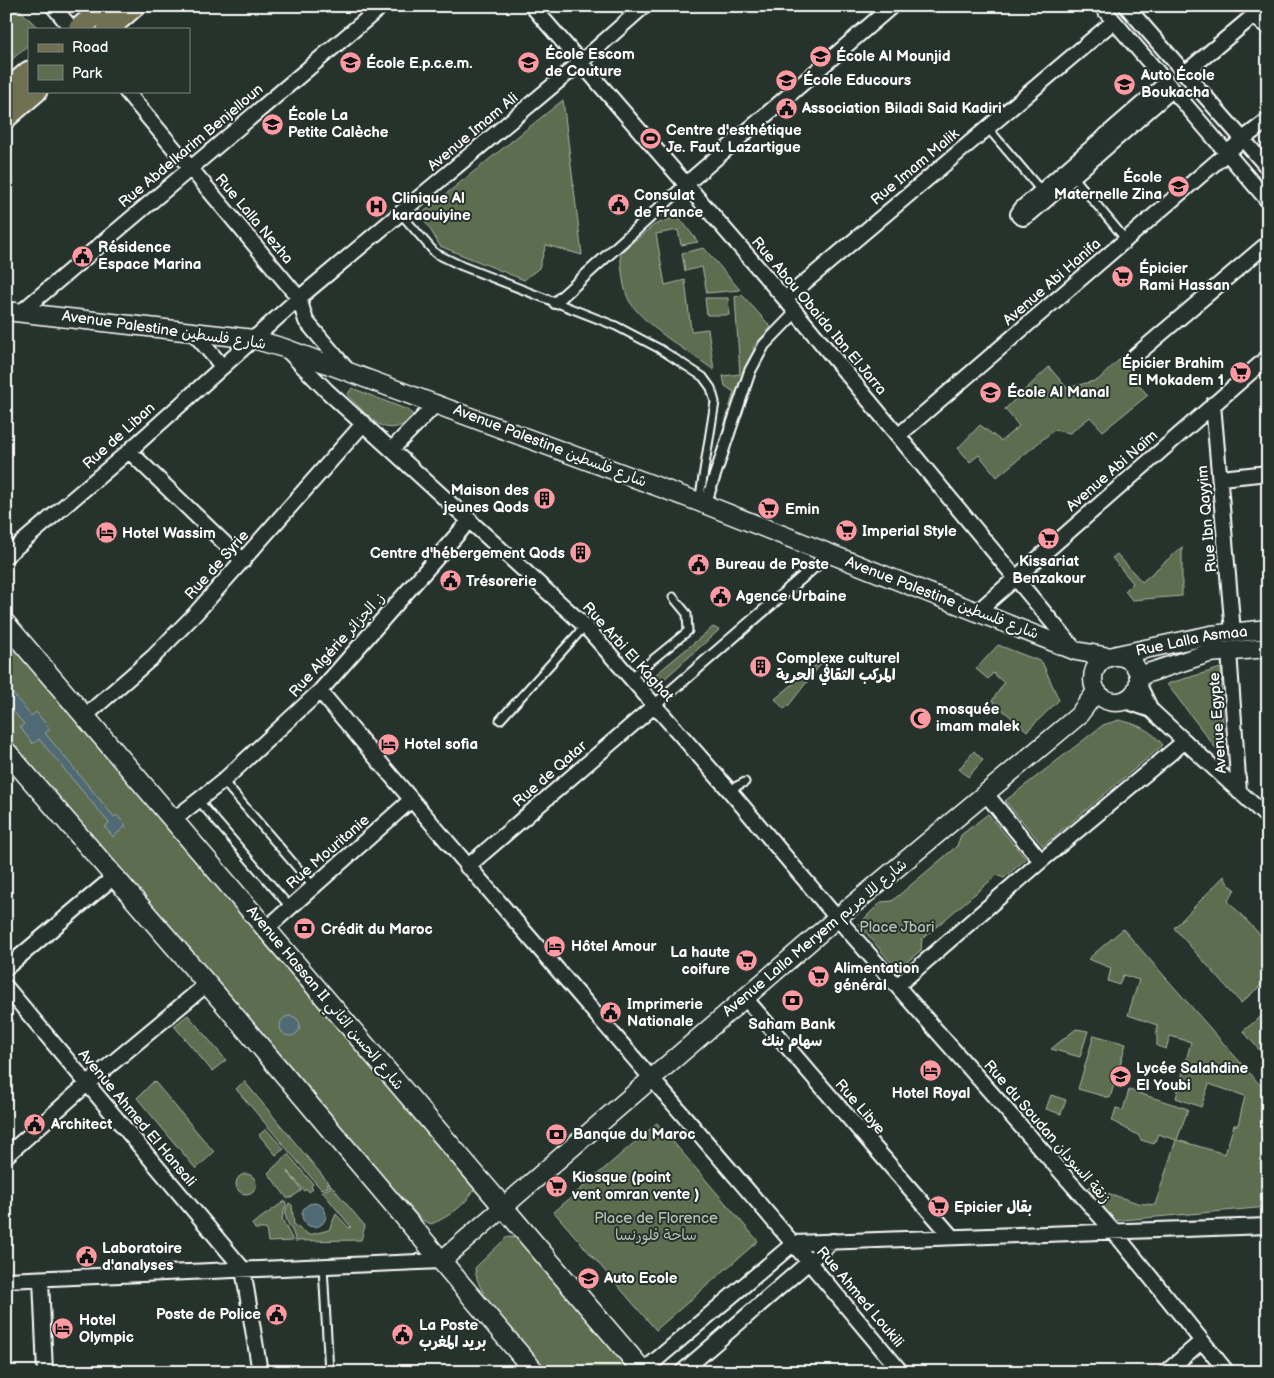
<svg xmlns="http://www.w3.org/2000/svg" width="1274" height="1378" viewBox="0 0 1274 1378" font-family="'Balsamiq Sans','Playpen Sans Arabic',sans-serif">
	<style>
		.green { fill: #5d6d4f; stroke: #aeb6a7 }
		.water { fill: #4f6b75; stroke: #95a6ac }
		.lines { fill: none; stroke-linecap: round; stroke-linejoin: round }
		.service-casing { stroke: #fff; stroke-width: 11 }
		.pedestrian-casing { stroke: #fff; stroke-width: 14 }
		.minor-casing { stroke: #fff; stroke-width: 18 }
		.tertiary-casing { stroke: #fff; stroke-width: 21 }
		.secondary-casing { stroke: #fff; stroke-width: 22 }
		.primary-casing { stroke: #fff; stroke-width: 25 }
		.service { stroke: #26332d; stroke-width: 7 }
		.pedestrian { stroke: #26332d; stroke-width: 10 }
		.minor { stroke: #26332d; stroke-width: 14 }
		.tertiary { stroke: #26332d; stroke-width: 18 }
		.secondary { stroke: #26332d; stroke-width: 19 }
		.primary { stroke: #706f52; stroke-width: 21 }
		.labels { text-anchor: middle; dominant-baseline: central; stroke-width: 4; stroke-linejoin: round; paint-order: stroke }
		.poi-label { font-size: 15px; font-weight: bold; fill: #fff; stroke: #26332d; text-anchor: start }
		.street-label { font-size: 15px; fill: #fff; stroke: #26332d }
		.park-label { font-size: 15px; fill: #b6bdb0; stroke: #26332d }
	</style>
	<rect width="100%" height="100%" fill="#26332d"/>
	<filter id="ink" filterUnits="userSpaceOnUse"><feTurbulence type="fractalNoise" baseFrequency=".02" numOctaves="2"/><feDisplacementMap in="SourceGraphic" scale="10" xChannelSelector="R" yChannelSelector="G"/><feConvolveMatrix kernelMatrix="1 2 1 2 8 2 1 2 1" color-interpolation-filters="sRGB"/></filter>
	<g filter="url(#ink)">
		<path class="green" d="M6,6H16L39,29H29V44L6,65Z
			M563,100L582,255L546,245L539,268L524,280L440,246L421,214Z
			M678,216L698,242L681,245L678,230L656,234L665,285L685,280L691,331L708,329L714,370C688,351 648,329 630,302C622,289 622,267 620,253L654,225Z
			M704,248L740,290L707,293L702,267L685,271L682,253Z
			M742,295L771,327L753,347L758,357L705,491L734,392L725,386L723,376L740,374L735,297Z
			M705,298H728L729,315H707Z
			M1125,354L1131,377L1148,395L1103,431L1090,417L1070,433L1054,430L997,477L979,455L970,462L958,448L980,425L1001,441L1019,426L1005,409L1049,367L1067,388L1098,380Z
			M352,388L410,411L414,417C384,443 370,416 347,395Z
			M1182,547V596L1132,600L1125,591L1133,583L1112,558L1117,554L1142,582Z
			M713,627L719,630L661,682L655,675Z
			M6,631L476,1185C469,1203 449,1217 431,1224L422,1220L6,750Z
			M998,645L1042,662L1059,700L1027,731L992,701L1004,683L993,673L988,679L976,669Z
			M827,656L789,705L784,709L775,699Z
			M1221,668L1224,759L1167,684Z
			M1119,720C1137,724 1151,730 1163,745L1043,846L1005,801L1103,725Z
			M974,751L983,760L968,777L959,769Z
			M988,814L1026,859L1004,878L997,875L922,939L921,950L897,970L859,924L881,902L892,901L957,846L961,835Z
			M1224,876L1228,884L1235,889L1228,901L1268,943V979L1241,1003L1174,928Z
			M1123,929L1268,1094V1207L1111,1221L1086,1190L1095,1182L1102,1184L1101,1191L1138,1203L1155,1205L1176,1140L1158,1134L1154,1144L1141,1140L1138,1135L1112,1121L1116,1108L1123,1110L1129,1090L1188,1109L1177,1140L1225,1154L1234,1125H1238L1245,1096L1209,1084L1201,1107L1176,1098L1191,1042L1170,1036L1166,1049L1157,1046V1025L1128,1015L1139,980L1123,975L1119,985L1108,981L1111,968L1088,959Z
			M1268,1011V1060L1243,1031Z
			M188,1015L226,1060L212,1071L174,1026Z
			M1076,1029L1088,1031L1080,1057L1051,1049Z
			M1094,1035L1126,1044L1110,1098L1078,1089Z
			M154,1081L214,1152L196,1169L137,1098Z
			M244,1081L327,1181L328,1187L321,1189L236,1089Z
			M1051,1095L1066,1100L1061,1114L1046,1109Z
			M657,1123L758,1241L656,1330L554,1212Z
			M266,1129L284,1149L276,1155L259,1135Z
			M288,1154L313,1184L311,1187L313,1189L309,1192L307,1189L305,1191L287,1171L302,1190L291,1198H287L268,1173Z
			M236 1184a10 10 0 1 1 20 0a10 10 0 1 1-20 0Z
			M329,1183L365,1226L361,1240L295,1241C294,1226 279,1220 289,1203L292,1205L294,1225L309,1235L329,1230L336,1214L349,1228L351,1227L322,1191L330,1188Z
			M285,1201L286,1204L282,1219L293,1241L268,1242L266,1229H255L252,1224Z
			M507,1237L519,1238L642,1372H549C527,1347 476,1299 475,1268Z"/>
		<path class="water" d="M6,685L31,716L36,712L50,729L45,733L114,817L117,815L126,826L113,837L105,827L109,823L39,739L33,744L20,727L24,724L6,703Z
			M280 1026a10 10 0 1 1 20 0a10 10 0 1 1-20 0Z
			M302 1215a12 12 0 1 1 24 0a12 12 0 1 1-24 0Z"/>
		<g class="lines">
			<defs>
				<path id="service" d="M987,127L1043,193
					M1072,175L1126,240
					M401,214L435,253L462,266L616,326L660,349L703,377L711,388L715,402L699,502
					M630,678L688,631L687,614L673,597
					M500,720L585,626
					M223,781L313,886
					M729,790L745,782
					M198,800L290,907
					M323,1267L329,1372"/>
				<path id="pedestrian" d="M555,303L686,184
					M705,505L750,371L764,345L795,313
					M654,706L829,554"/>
				<path id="minor" d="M53,6L72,29
					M532,6L785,299L1076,651
					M1101,6L1268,201
					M1126,6L1268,168
					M1185,73L1253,16L1268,27
					M1166,83L1022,208L1018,214L1019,216L1023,218L1031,213L1172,90
					M126,91L299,298L306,321L349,372
					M686,184L892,6
					M785,299L1114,21
					M21,312L382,6
					M192,331L222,366
					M287,350L327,391L585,626L729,790L837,918L1114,1232L1227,1372
					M1135,356L1268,243
					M1213,404L1233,632
					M899,435L1243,139L1268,120
					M392,449L437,403
					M129,451L243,561
					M1221,478L1268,473
					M6,556L129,451L299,298L581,62L644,6
					M978,611L1268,357
					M1229,651L1239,792
					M1139,685L1151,710L1268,818
					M320,691C511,921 711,1142 901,1372
					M1125,701L1151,710
					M84,717L154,656L196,613L364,423
					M986,794L1041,861
					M173,820L223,781L320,691L470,520
					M467,867L654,706
					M266,929L411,800
					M6,968L115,876
					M897,986L1041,861L1185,741
					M6,987L243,1269
					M745,998L952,1237
					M6,1156L87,1084L207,984
					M243,1269L260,1372
					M41,1279L45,1372
					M6,1280L441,1261
					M643,1371L794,1243L1268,1226
					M682,1372L833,1241
					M1166,1372L1202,1341"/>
				<g id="tertiary">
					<path d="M6,311L228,336L253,339L284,348L699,502L1076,651L1109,657"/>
					<path id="s1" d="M1117,655L1211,635L1268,629"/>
					<circle cx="1116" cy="679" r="23"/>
					<path d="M1139,676L1209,653L1268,648"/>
					<path d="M441,1261L837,918L1078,716L1096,692"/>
				</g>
				<path id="secondary" d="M6,624L644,1372
					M6,751L227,1007L535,1372"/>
				<path id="primary" d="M79,29L105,6
					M108,29L134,6
					M6,92L29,72
					M6,117L36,91"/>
			</defs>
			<use href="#service" class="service-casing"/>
			<use href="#pedestrian" class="pedestrian-casing"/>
			<use href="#minor" class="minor-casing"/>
			<use href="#tertiary" class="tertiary-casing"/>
			<use href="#secondary" class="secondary-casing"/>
			<use href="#primary" class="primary-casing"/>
			<use href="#service" class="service"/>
			<use href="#pedestrian" class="pedestrian"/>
			<use href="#minor" class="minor"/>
			<use href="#tertiary" class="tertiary"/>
			<use href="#secondary" class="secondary"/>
			<use href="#primary" class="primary"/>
		</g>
	</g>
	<defs>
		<symbol id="school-disc" viewBox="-11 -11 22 22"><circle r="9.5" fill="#ff9aa2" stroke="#26332d"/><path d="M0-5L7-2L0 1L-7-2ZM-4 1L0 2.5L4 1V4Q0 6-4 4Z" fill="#111"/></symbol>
		<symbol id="civic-disc" viewBox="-11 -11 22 22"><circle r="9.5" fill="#ff9aa2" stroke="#26332d"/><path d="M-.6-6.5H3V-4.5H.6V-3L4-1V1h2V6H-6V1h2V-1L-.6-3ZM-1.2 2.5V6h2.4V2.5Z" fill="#111"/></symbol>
		<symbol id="stadium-disc" viewBox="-11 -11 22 22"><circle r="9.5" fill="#ff9aa2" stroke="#26332d"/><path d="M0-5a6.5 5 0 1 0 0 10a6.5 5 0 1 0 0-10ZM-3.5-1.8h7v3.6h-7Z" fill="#111"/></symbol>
		<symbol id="hospital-disc" viewBox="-11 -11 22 22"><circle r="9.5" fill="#ff9aa2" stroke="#26332d"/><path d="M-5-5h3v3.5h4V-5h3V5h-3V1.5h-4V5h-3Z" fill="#111"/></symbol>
		<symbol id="supermarket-disc" viewBox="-11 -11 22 22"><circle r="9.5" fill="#ff9aa2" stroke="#26332d"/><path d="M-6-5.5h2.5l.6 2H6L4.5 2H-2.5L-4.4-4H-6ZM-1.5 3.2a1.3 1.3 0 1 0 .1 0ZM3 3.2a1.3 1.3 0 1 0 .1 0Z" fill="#111"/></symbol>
		<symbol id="building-disc" viewBox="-11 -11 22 22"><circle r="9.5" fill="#ff9aa2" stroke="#26332d"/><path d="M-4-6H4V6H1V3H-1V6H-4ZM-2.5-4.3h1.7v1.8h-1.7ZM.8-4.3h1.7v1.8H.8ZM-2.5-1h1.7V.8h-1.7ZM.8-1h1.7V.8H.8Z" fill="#111"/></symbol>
		<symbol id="hotel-disc" viewBox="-11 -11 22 22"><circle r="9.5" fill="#ff9aa2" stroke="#26332d"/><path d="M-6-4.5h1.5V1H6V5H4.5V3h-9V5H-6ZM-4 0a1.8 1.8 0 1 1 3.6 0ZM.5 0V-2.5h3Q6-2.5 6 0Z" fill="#111"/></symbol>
		<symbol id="mosque-disc" viewBox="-11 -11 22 22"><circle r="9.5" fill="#ff9aa2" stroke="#26332d"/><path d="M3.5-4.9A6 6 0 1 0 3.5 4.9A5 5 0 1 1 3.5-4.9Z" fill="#111"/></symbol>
		<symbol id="bank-disc" viewBox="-11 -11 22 22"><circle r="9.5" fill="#ff9aa2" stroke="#26332d"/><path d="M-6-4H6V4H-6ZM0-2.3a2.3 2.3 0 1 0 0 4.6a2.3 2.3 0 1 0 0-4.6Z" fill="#111"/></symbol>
	</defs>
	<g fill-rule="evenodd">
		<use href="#school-disc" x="808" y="44" width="25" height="25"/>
		<use href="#school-disc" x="338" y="50" width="25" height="25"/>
		<use href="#school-disc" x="516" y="50" width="25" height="25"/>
		<use href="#school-disc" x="774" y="68" width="25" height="25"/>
		<use href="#school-disc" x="1112" y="72" width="25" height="25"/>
		<use href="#civic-disc" x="774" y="96" width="25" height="25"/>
		<use href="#school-disc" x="260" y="112" width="25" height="25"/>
		<use href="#stadium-disc" x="638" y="126" width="25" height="25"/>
		<use href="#school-disc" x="1166" y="174" width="25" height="25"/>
		<use href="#civic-disc" x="606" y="192" width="25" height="25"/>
		<use href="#hospital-disc" x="364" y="194" width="25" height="25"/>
		<use href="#civic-disc" x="70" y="244" width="25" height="25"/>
		<use href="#supermarket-disc" x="1110" y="264" width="25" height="25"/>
		<use href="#supermarket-disc" x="1228" y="360" width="25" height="25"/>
		<use href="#school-disc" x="978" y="380" width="25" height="25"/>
		<use href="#building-disc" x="532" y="486" width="25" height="25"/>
		<use href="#supermarket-disc" x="756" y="496" width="25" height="25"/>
		<use href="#supermarket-disc" x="834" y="518" width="25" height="25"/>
		<use href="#hotel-disc" x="94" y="520" width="25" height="25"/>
		<use href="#supermarket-disc" x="1036" y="526" width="25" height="25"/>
		<use href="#building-disc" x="568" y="540" width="25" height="25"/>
		<use href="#civic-disc" x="686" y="552" width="25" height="25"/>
		<use href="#civic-disc" x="438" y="568" width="25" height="25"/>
		<use href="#civic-disc" x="708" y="584" width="25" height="25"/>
		<use href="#building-disc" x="748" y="654" width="25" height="25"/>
		<use href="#mosque-disc" x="908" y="706" width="25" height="25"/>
		<use href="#hotel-disc" x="376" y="732" width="25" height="25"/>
		<use href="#bank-disc" x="292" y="916" width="25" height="25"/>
		<use href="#hotel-disc" x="542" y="934" width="25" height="25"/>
		<use href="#supermarket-disc" x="734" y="948" width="25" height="25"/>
		<use href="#supermarket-disc" x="806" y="964" width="25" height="25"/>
		<use href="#bank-disc" x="780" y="988" width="25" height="25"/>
		<use href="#civic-disc" x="598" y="1000" width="25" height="25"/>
		<use href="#hotel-disc" x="918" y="1058" width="25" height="25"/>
		<use href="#school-disc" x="1108" y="1064" width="25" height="25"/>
		<use href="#civic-disc" x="22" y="1112" width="25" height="25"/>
		<use href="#bank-disc" x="544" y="1122" width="25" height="25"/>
		<use href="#supermarket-disc" x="544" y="1174" width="25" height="25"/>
		<use href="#supermarket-disc" x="926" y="1194" width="25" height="25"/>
		<use href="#civic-disc" x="74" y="1244" width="25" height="25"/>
		<use href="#school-disc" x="576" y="1266" width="25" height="25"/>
		<use href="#civic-disc" x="264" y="1302" width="25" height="25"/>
		<use href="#hotel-disc" x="50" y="1316" width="25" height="25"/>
		<use href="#civic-disc" x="390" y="1322" width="25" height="25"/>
	</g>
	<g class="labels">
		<g class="poi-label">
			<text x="545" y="54">École Escom<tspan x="545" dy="17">de Couture</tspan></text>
			<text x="836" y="56">École Al Mounjid</text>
			<text x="366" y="63">École E.p.c.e.m.</text>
			<text x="1141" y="75">Auto École<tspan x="1141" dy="17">Boukacha</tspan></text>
			<text x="803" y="80">École Educours</text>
			<text x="802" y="108">Association Biladi Said Kadiri</text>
			<text x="288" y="115">École La<tspan x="288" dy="17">Petite Calèche</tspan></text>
			<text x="666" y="130">Centre d'esthétique<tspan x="666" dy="17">Je. Faut. Lazartigue</tspan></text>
			<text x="1162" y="177" text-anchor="end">École<tspan x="1162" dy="17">Maternelle Zina</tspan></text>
			<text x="634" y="195">Consulat<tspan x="634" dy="17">de France</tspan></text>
			<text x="392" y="198">Clinique Al<tspan x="392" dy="17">karaouiyine</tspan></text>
			<text x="98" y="247">Résidence<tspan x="98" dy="17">Espace Marina</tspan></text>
			<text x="1139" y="268">Épicier<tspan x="1139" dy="17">Rami Hassan</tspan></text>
			<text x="1224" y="363" text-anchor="end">Épicier Brahim<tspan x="1224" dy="17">El Mokadem 1</tspan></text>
			<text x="1007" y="392">École Al Manal</text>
			<text x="529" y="490" text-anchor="end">Maison des<tspan x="529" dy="17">jeunes Qods</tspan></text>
			<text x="785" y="509">Emin</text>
			<text x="862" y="531">Imperial Style</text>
			<text x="122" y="533">Hotel Wassim</text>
			<text x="565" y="553" text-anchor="end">Centre d'hébergement Qods</text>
			<text x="1049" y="561" text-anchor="middle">Kissariat<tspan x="1049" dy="17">Benzakour</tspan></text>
			<text x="715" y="564">Bureau de Poste</text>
			<text x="466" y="581">Trésorerie</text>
			<text x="736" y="596">Agence Urbaine</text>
			<text x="776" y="658">Complexe culturel<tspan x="776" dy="17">المركب الثقافي الحرية</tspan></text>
			<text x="936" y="709">mosquée<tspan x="936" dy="17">imam malek</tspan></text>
			<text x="404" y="744">Hotel sofia</text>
			<text x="321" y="929">Crédit du Maroc</text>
			<text x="571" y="946">Hôtel Amour</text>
			<text x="730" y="952" text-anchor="end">La haute<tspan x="730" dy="17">coifure</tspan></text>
			<text x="834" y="968">Alimentation<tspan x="834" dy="17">général</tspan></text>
			<text x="627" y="1004">Imprimerie<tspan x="627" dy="17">Nationale</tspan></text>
			<text x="792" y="1024" text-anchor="middle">Saham Bank<tspan x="792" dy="17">سهام بنك</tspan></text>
			<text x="1136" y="1068">Lycée Salahdine<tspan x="1136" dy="17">El Youbi</tspan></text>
			<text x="931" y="1093" text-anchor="middle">Hotel Royal</text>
			<text x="51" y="1124">Architect</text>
			<text x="573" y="1134">Banque du Maroc</text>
			<text x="572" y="1177">Kiosque (point<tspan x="572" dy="17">vent omran vente )</tspan></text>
			<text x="954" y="1207">Epicier بقال</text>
			<text x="102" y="1248">Laboratoire<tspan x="102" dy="17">d'analyses</tspan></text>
			<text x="604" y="1278">Auto Ecole</text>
			<text x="261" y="1314" text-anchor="end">Poste de Police</text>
			<text x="79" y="1320">Hotel<tspan x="79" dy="17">Olympic</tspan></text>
			<text x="419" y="1325">La Poste<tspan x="419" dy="17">بريد المغرب</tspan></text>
		</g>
		<g class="street-label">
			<text transform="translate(473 132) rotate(-40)">Avenue Imam Ali</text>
			<text transform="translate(191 146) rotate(-40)">Rue Abdelkarim Benjelloun</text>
			<text transform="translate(915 167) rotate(-40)">Rue Imam Malik</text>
			<text transform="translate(254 219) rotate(50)">Rue Lalla Nezha</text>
			<text transform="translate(1052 282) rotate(-41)">Avenue Abi Hanifa</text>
			<text transform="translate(819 316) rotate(50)">Rue Abou Obaida Ibn El Jarra</text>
			<text transform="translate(164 330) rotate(8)">Avenue Palestine شارع فلسطين</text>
			<text transform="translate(119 436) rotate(-42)">Rue de Liban</text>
			<text transform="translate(550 446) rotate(21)">Avenue Palestine شارع فلسطين</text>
			<text transform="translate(1112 471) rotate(-41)">Avenue Abi Naïm</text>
			<text transform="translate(1207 519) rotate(-95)">Rue Ibn Qayyim</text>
			<text transform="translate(217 565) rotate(-48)">Rue de Syrie</text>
			<text transform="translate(942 598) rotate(21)">Avenue Palestine شارع فلسطين</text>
			<text stroke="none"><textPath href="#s1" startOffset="76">Rue Lalla Asmaa</textPath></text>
			<text transform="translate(337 645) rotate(-48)">Rue Algérie ز. الجزائر</text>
			<text transform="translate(628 652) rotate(48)">Rue Arbi El Kaghat</text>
			<text transform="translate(1218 723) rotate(-94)">Avenue Egypte</text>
			<text transform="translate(550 774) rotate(-41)">Rue de Qatar</text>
			<text transform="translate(328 852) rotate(-41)">Rue Mouritanie</text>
			<text transform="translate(815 938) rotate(-40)">Avenue Lalla Meryem شارع للا مريم</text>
			<text transform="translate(325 998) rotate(50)">Avenue Hassan II شارع الحسن الثاني</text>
			<text transform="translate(860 1107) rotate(49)">Rue Libye</text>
			<text transform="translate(137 1118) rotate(50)">Avenue Ahmed El Hansali</text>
			<text transform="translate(1047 1132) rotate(49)">Rue du Soudan زنقة السودان</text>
			<text transform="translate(860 1297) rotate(50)">Rue Ahmed Loukili</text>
		</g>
		<g class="park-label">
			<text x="897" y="927">Place Jbari</text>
			<text x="656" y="1218">Place de Florence<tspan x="656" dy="17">ساحة فلورنسا</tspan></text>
		</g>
	</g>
	<rect width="1274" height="1378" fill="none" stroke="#26332d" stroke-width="25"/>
	<rect x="12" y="12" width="1249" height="1353" fill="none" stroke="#fff" stroke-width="2" filter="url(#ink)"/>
	<rect x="28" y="28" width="162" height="65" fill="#26332d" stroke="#7d8581"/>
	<rect x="38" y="44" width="25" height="8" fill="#706f52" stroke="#7d8581"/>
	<text x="72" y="52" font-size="15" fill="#ffffff">Road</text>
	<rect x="38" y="65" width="25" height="15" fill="#5d6d4f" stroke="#7d8581"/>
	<text x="72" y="78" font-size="15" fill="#ffffff">Park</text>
</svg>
